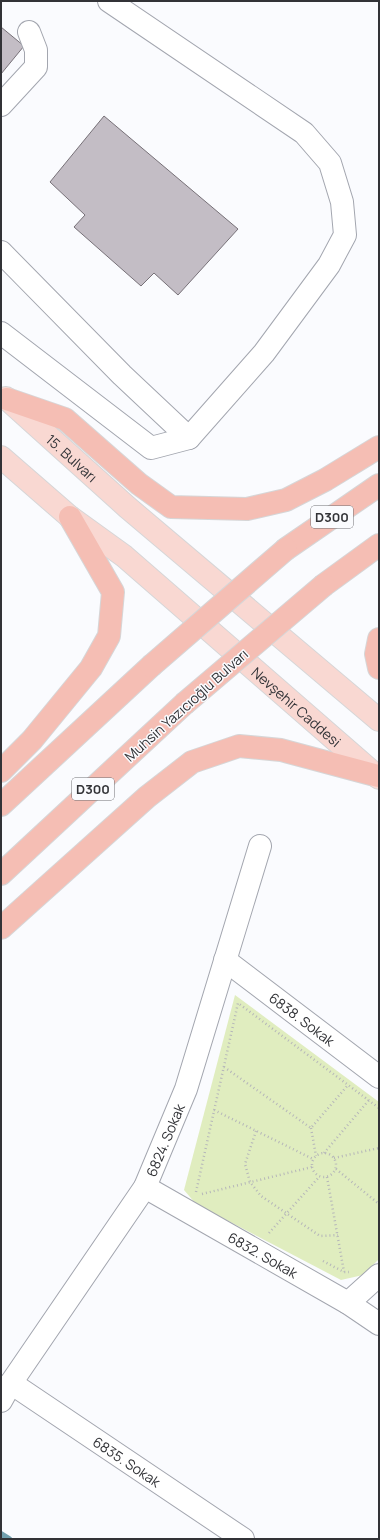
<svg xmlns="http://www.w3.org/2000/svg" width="380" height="1540" viewBox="0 0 380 1540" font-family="Manrope,sans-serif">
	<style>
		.green { fill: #e0edbf }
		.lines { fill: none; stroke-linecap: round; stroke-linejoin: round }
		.stream { stroke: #72a0ae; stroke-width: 6 }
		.building { fill: #c3bdc5; stroke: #777178 }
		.minor-casing { stroke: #a3a6af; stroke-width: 24 }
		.major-casing { stroke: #d6d6d7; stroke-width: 24 }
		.highway-casing { stroke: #d6d6d7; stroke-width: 24 }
		.path { stroke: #b5b6b9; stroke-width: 2.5; stroke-dasharray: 1 3; stroke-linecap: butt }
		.minor { stroke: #fff; stroke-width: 22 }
		.major { stroke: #f9d8d2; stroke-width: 22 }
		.highway { stroke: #f5beb4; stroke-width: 22 }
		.highway-bridge-casing { stroke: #d6d6d7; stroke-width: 24; stroke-linecap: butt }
		.highway-bridge { stroke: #f5beb4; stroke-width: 22 }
		.labels { text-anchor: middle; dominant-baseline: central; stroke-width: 3; stroke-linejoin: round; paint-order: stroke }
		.shield { fill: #fafbfe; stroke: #6e6f73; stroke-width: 1 }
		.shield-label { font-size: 13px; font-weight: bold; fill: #323337 }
		.street-label { font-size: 14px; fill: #323337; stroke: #fafbfe }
	</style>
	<rect width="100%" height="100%" fill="#fafbfe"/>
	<path class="green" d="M235,995L379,1102V1259L363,1275L341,1280L196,1204L184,1190Z"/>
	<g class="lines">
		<path class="stream" d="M1,1534L9,1539"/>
	</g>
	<path class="building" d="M1,27L24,46L1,74Z
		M104,116L238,229L178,295L154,273L141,286L74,227L85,215L50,182Z"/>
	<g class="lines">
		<defs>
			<g id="minor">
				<path d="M1,105L36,67V50L29,32"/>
				<path d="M1,252L122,375L189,438"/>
				<path d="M1,333L151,448L189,438L264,353L329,265L345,235L342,202L330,163L304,133L109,1"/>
				<path id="s1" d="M225,960L379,1077"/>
				<path id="s2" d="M145,1187L348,1303L379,1324"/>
				<path d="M348,1303L379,1275"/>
				<path id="s3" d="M11,1383L243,1539"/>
				<path id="s4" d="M1,1401L11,1383L145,1187L186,1089L260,846"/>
			</g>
			<g id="major">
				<path id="s5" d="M6,398L127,507L379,720"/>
				<path id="s6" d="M1,457L70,517L124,556L379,778"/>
			</g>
			<path id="highway" d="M7,399L65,419L139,484L171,507L247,509L286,500L325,480L379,447
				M286,549L379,485
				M324,585L379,545
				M379,639L376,654L379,668
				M1,771L32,740L91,668L109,636L113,592L70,517
				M1,805L151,666
				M1,874L184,704
				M1,928L147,797L192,762L239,746L281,750L378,776"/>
		</defs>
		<use href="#minor" class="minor-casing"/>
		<use href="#major" class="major-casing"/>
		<use href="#highway" class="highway-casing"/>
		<path class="path" d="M224,1067L311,1128L348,1085
			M214,1110L313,1159
			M311,1128L316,1156
			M256,1131L245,1164L250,1182L261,1196L320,1236L338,1235
			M312 1165a12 12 0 1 1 24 0a12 12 0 1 1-24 0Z
			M324,1153L369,1100
			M334,1158L379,1148
			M336,1169L379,1204
			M327,1177L344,1272
			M196,1192L238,1003L379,1108
			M202,1194L312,1167
			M269,1233L319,1177
			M323,1261L344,1272H349"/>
		<use href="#minor" class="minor"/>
		<use href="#major" class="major"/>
		<use href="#highway" class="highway"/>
		<defs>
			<path id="highway-bridge" d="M151,666L286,549
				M184,704L324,585"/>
		</defs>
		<use href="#highway-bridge" class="highway-bridge-casing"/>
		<use href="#highway-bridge" class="highway-bridge"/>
	</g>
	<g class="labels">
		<g class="shield">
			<rect x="311" y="506" width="42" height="22" rx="3"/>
			<rect x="72" y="778" width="42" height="22" rx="3"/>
		</g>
		<g class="shield-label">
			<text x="332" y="517">D300</text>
			<text x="93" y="789">D300</text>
		</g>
		<g class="street-label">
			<text stroke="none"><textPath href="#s5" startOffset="89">15. Bulvarı</textPath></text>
			<text transform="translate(186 705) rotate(-42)">Muhsin Yazıcıoğlu Bulvarı</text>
			<text stroke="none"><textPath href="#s6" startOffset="387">Nevşehir Caddesi</textPath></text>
			<text stroke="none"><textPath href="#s1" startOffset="97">6838. Sokak</textPath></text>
			<text stroke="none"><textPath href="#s4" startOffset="309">6824. Sokak</textPath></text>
			<text stroke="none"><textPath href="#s2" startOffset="136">6832. Sokak</textPath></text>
			<text stroke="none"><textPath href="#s3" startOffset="140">6835. Sokak</textPath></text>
		</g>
	</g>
	<rect width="380" height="1540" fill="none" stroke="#323337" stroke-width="4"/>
</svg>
